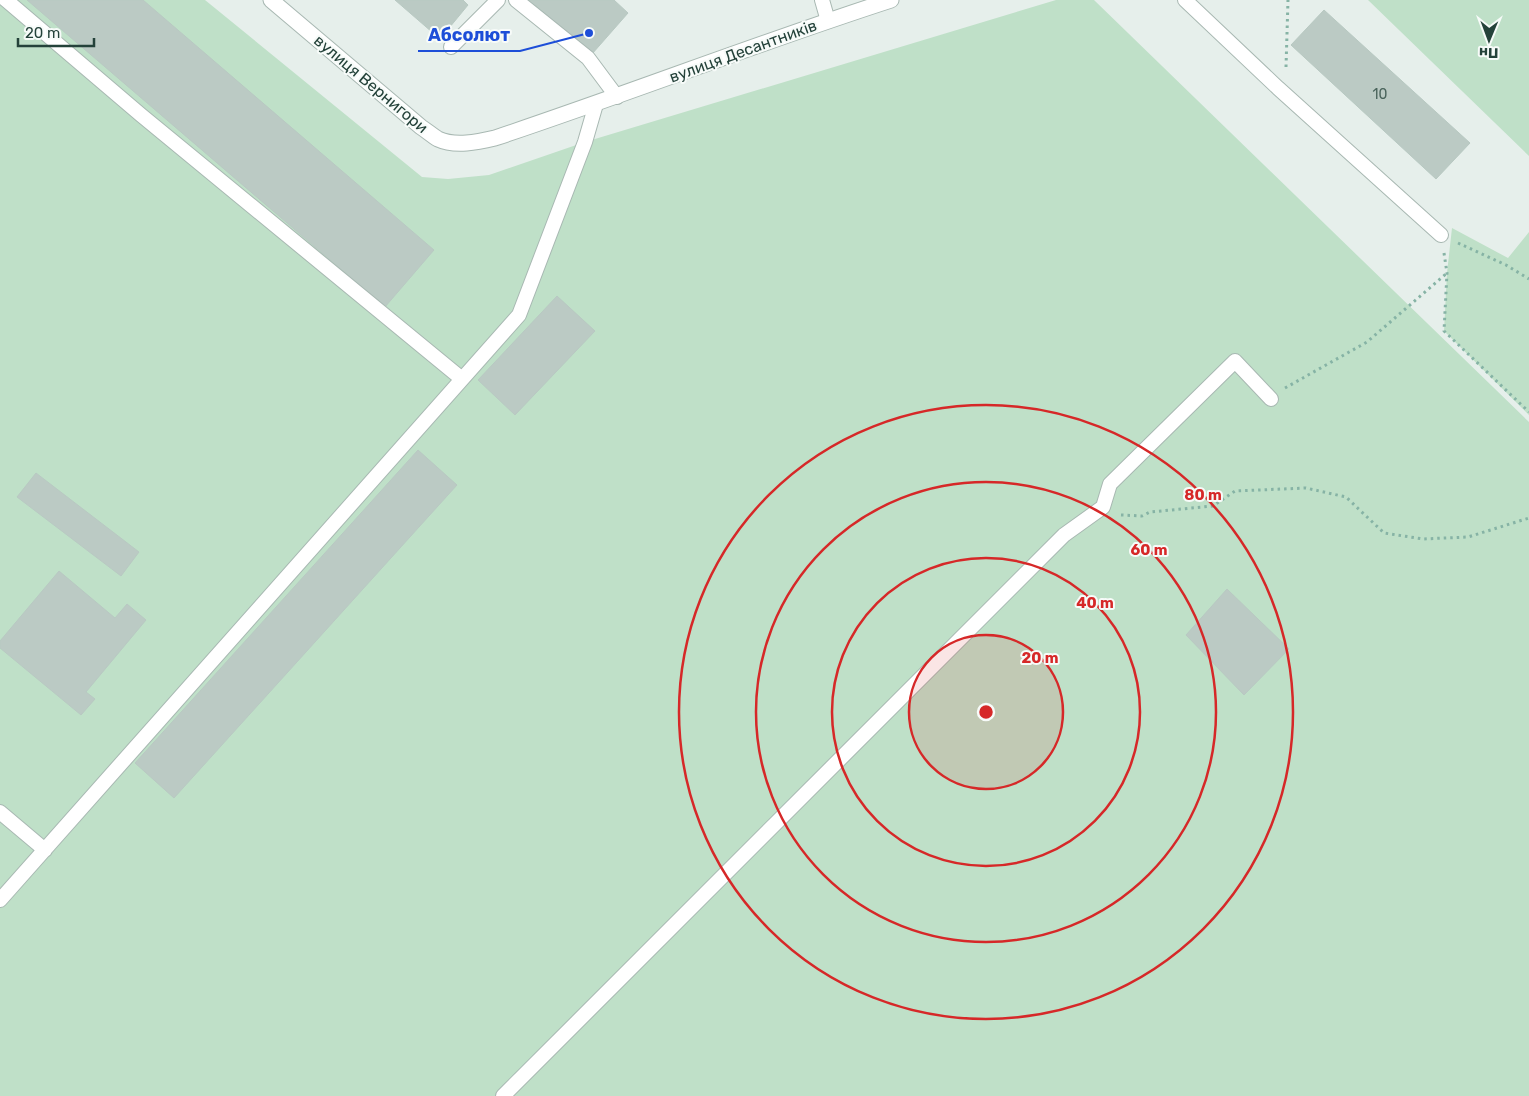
<svg xmlns="http://www.w3.org/2000/svg" width="1529" height="1096" viewBox="0 0 1529 1096" font-family="Rubik,sans-serif">
	<style>
		.green { fill: #bfe0c8 }
		.building { fill: #bbcac4; stroke: #b8c9c2 }
		.lines { fill: none; stroke-linecap: round; stroke-linejoin: round }
		.service-casing { stroke: #a8b8b2; stroke-width: 16 }
		.minor-casing { stroke: #a8b8b2; stroke-width: 17 }
		.path { stroke: #86b3a5; stroke-width: 3; stroke-dasharray: 2.5 4; stroke-linecap: butt }
		.service { stroke: #fff; stroke-width: 14 }
		.minor { stroke: #fff; stroke-width: 15 }
		.ring { fill: none; stroke: #d62828; stroke-width: 2.5 }
		.labels { text-anchor: middle; dominant-baseline: central; stroke-width: 4; stroke-linejoin: round; paint-order: stroke }
		.number-label { font-size: 14px; fill: #4a645c }
		.street-label { font-size: 16px; fill: #24423a; stroke: #f7fbf9 }
		.centre { fill: #d62828; stroke: #f7fbf9; stroke-width: 2.5 }
		.ring-label { font-size: 15px; text-anchor: middle; font-weight: bold; fill: #d62828; stroke: #f7fbf9; stroke-width: 4; stroke-linejoin: round; paint-order: stroke }
		.leader { fill: none; stroke: #1d4ed8; stroke-width: 2 }
		.callout-dot { fill: #1d4ed8; stroke: #f7fbf9; stroke-width: 2 }
		.callout-label { font-size: 18px; text-anchor: middle; font-weight: bold; fill: #1d4ed8; stroke: #f7fbf9; stroke-width: 4; stroke-linejoin: round; paint-order: stroke }
	</style>
	<rect width="100%" height="100%" fill="#e6efeb"/>
	<path class="green" d="M0,0H205L422,177L448,179L489,175L585,142L1056,0H1094L1529,422V1096H0Z
		M1368,0H1529V156Z
		M1452,228L1508,258L1529,232V415L1444,331L1447,273Z"/>
	<path class="building" d="M27,0H143L434,250L385,307Z
		M395,0H463L468,5L440,39Z
		M529,0H614L628,13L592,54Z
		M1324,10L1470,143L1436,179L1291,45Z
		M557,296L595,331L515,415L478,380Z
		M418,450L457,485L174,798L135,763Z
		M36,473L139,552L121,576L17,497Z
		M59,571L115,618L127,604L146,620L86,692L95,699L81,715L0,648V641Z
		M1227,589L1289,649L1244,695L1186,635Z"/>
	<g class="lines">
		<defs>
			<path id="service" d="M6,0L141,115L462,379
				M516,0L588,58L617,97
				M822,0L828,21
				M1185,0L1278,88L1441,235
				M451,47L498,0
				M0,812L45,850
				M0,900L519,315L585,142L596,104
				M503,1096L1064,535L1103,507L1110,484L1235,361L1271,399"/>
			<path id="minor" d="M271,0L421,127C427,131 433,136 438,139C455,147 478,142 495,138C627,94 758,43 891,0"/>
		</defs>
		<use href="#service" class="service-casing"/>
		<use href="#minor" class="minor-casing"/>
		<path class="path" d="M1286,67L1288,0
			M1458,243L1506,265L1529,279
			M1444,253L1447,273L1444,331L1529,412
			M1285,388L1367,342L1447,273
			M1121,515L1142,516L1150,512L1213,506L1235,491L1306,488L1346,497L1384,533L1423,539L1468,537L1529,518"/>
		<use href="#service" class="service"/>
		<use href="#minor" class="minor"/>
	</g>
	<circle cx="986" cy="712" r="77" fill="#d62828" fill-opacity=".12"/>
	<g class="ring">
		<circle cx="986" cy="712" r="77"/>
		<circle cx="986" cy="712" r="154"/>
		<circle cx="986" cy="712" r="230"/>
		<circle cx="986" cy="712" r="307"/>
	</g>
	<g class="labels">
		<g class="number-label">
			<text x="1380" y="94">10</text>
		</g>
		<g class="street-label">
			<text transform="translate(743 51) rotate(-20)">вулиця Десантників</text>
			<text transform="translate(371 84) rotate(40)">вулиця Вернигори</text>
		</g>
	</g>
	<circle cx="986" cy="712" r="8" class="centre"/>
	<g class="ring-label">
		<text x="1203" y="500">80 m</text>
		<text x="1149" y="555">60 m</text>
		<text x="1095" y="608">40 m</text>
		<text x="1040" y="663">20 m</text>
	</g>
	<path class="leader" d="M589 33L520 51H418"/>
	<circle class="callout-dot" cx="589" cy="33" r="5"/>
	<g class="callout-label">
		<text x="469" y="41">Абсолют</text>
	</g>
	<g transform="translate(1489 40) rotate(181)" stroke="#f7fbf9" stroke-width="4" paint-order="stroke">
	<path d="M0-4L9 19L0 12L-9 19Z" fill="#24423a"/>
	<text y="-8" font-size="14" font-weight="bold" text-anchor="middle" fill="#24423a">Пн</text>
	</g>
	<path d="M18 38v8h76v-8" fill="none" stroke="#24423a" stroke-width="2.5"/>
	<text x="25" y="38" font-size="15" fill="#24423a" stroke="#f7fbf9" stroke-width="4" paint-order="stroke">20 m</text>
</svg>
